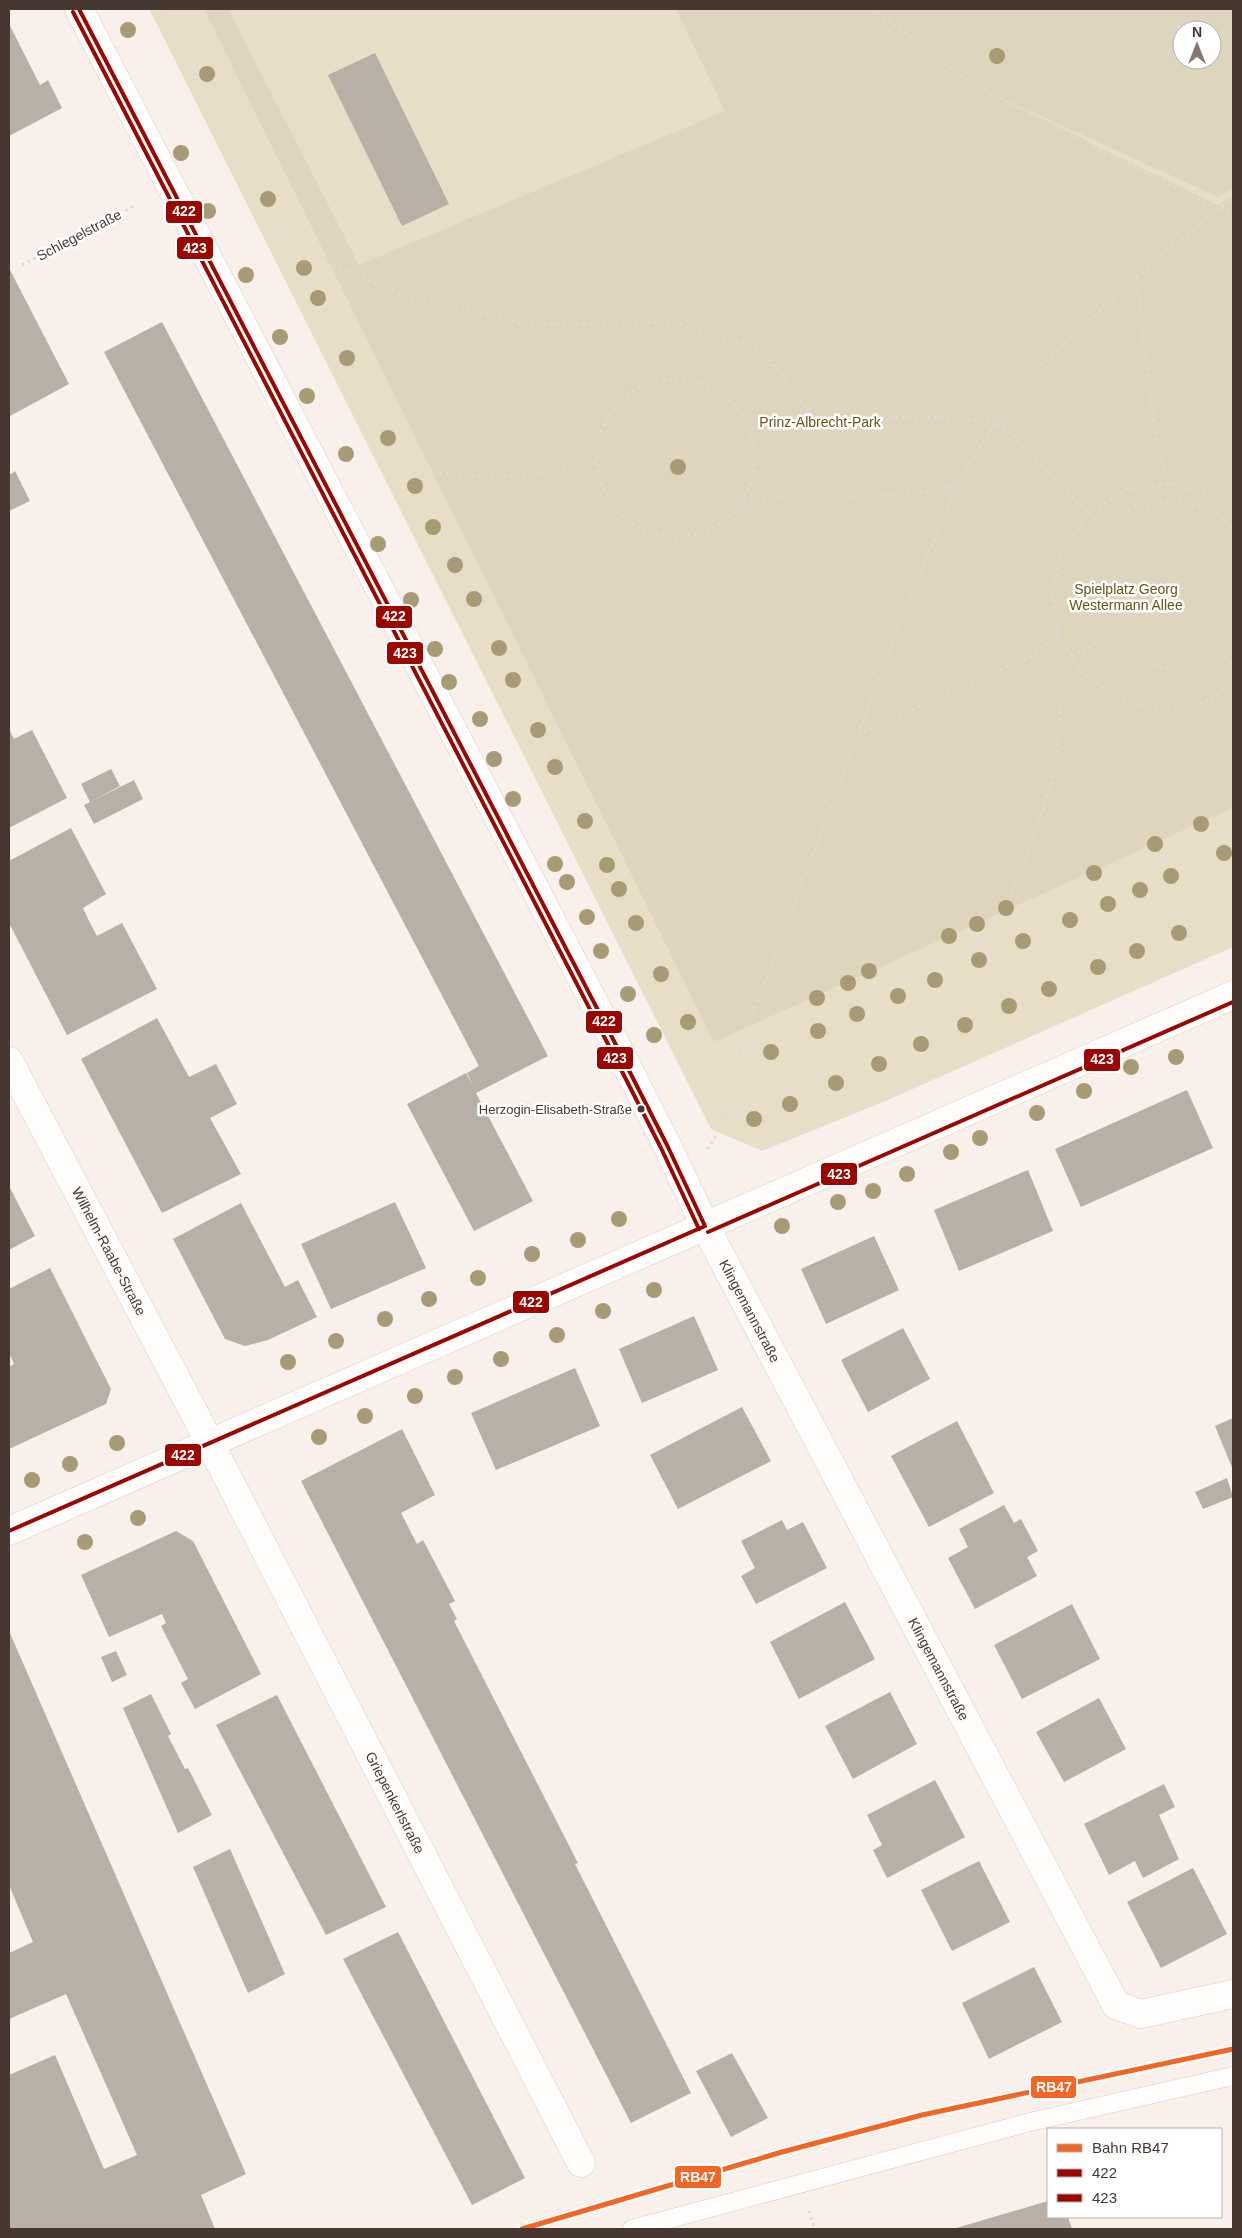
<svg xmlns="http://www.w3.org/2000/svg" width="1242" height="2238" viewBox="0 0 1242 2238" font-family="Helvetica,sans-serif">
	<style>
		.green { fill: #e8dec7; fill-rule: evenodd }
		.forest { fill: #dfd4bd; fill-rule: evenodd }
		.building { fill: #b8afa7 }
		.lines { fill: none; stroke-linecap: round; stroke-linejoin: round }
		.lane-casing { stroke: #d8cdc8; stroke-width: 19 }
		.street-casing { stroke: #d8cdc8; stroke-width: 29 }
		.secondary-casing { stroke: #d8cdc8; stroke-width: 29 }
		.path { stroke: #dddad8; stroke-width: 3; stroke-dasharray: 2.5 4; stroke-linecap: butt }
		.lane { stroke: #fefdfc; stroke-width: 18 }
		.street { stroke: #fefdfc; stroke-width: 28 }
		.secondary { stroke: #fefdfc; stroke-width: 28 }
		.bus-1-casing { stroke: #fff; stroke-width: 8 }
		.bus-2-casing { stroke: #fff; stroke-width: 8 }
		.bus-1 { stroke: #9b0600; stroke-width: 4 }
		.bus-2 { stroke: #9b0600; stroke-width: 4 }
		.rail-1-casing { stroke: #fff; stroke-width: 9 }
		.rail-1 { stroke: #f26522; stroke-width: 5 }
		.tree { fill: #a89a74 }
		.bus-dot { fill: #463730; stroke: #fff; stroke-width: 2 }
		.labels { text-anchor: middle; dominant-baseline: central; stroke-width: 5; stroke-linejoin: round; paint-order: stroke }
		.bus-label { font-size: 13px; fill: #463730; stroke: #fff; text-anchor: end }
		.street-label { font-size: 14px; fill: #463730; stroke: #fff }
		.park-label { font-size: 14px; fill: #665412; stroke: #fff }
		.line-badge { stroke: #fff; stroke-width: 2 }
		.badge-label { font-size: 14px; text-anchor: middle; font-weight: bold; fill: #fff }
	</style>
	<rect width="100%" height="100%" fill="#f9f0ec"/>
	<path class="green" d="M149,9H1233V947L881,1103L762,1151L711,1129ZM1182,30H1212V60H1182Z"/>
	<path class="forest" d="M204,9H228L359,265L725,111L676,9H1233V188L1218,197L993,94L1217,205L1233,197V808L714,1042ZM1182,30H1212V60H1182Z"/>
	<path class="building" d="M9,24L40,85L48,80L62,108L9,136Z
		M375,53L449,204L402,226L328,75Z
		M9,268L69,384L10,416L9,414Z
		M162,322L548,1056L476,1093L533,1201L474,1231L407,1104L466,1073L474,1087L467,1073L479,1066L104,352Z
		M15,471L30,501L9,511V475Z
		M9,729L14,739L32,730L67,798L9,828Z
		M111,769L120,786L90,802L81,784Z
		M134,780L143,799L94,824L84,805Z
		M71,828L106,894L83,908L89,921L97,936L122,923L157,989L67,1035L9,923V861Z
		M157,1018L189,1077L216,1064L237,1104L210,1118L241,1174L162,1213L81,1059Z
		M1187,1090L1213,1148L1081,1207L1055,1149Z
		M1028,1170L1053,1231L959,1271L934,1210Z
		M9,1186L35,1236L9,1250Z
		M395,1202L426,1268L331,1309L301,1244Z
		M241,1203L285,1287L298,1280L317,1317L268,1340L245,1346L225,1339L173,1239Z
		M874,1236L899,1290L826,1324L801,1269Z
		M50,1268L111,1389L106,1404L9,1449V1367L14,1364L9,1353V1289Z
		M694,1316L718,1370L642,1403L619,1349Z
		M903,1328L930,1379L868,1412L841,1360Z
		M575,1368L600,1426L496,1470L471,1413Z
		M742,1407L771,1461L678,1509L650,1455Z
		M1233,1418V1470L1215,1426Z
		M957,1421L994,1493L929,1527L891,1456Z
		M402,1429L435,1495L401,1513L417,1544L423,1540L455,1601L449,1604L457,1619L454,1621L578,1863L575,1864L691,2093L631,2123L301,1481Z
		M1227,1478L1233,1497L1203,1509L1195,1492Z
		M1004,1505L1014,1523L1021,1519L1038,1551L1027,1557L1037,1576L975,1609L948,1558L968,1547L959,1529Z
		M782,1520L787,1530L803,1522L827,1568L756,1604L741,1576L755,1568L741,1541Z
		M176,1531L193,1541L261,1674L195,1709L181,1683L188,1679L161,1626L166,1623L162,1614L109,1637L81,1575Z
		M845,1602L875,1659L799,1699L770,1642Z
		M1072,1604L1100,1659L1022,1699L994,1645Z
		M9,1631L246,2174L201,2195L215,2229H9V2075L55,2055L104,2169L137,2155L66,1994L9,2019V1953L33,1942L9,1885Z
		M116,1651L127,1675L112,1682L101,1657Z
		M890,1692L917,1744L853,1779L825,1726Z
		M151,1694L171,1734L168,1736L185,1769L188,1768L212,1815L178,1833L123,1708Z
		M277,1695L386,1907L326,1935L216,1725Z
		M1099,1698L1126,1749L1064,1782L1036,1732Z
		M935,1780L965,1837L887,1878L873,1850L882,1845L867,1815Z
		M1164,1784L1175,1807L1159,1815L1179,1859L1143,1878L1135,1861L1109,1875L1084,1824Z
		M230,1849L285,1974L248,1993L193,1867Z
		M979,1861L1010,1922L952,1951L921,1890Z
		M1193,1868L1227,1934L1161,1968L1127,1902Z
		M398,1932L525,2178L472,2205L343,1959Z
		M1034,1967L1062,2022L989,2059L962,2003Z
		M732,2053L768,2118L731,2137L696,2071Z
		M1048,2201V2217H1068L1072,2229H953Z"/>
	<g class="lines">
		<defs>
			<path id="lane" d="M632,2229L1030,2122L1233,2076"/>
			<g id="street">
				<path id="s1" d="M9,1061L199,1422L581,2163"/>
				<path id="s2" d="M705,1226L1116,2005L1141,2014L1233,1994"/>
			</g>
			<path id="secondary" d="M79,9L615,1043L667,1145L705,1226
				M9,1531L1233,995"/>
		</defs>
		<use href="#lane" class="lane-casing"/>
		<use href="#street" class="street-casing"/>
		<use href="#secondary" class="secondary-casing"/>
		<path class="path" d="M161,9L229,144L277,230L707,1057L725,1115
			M873,9L971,83L1218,209L1233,215
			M277,231L332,264L399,294L528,325L673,322L762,350L813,418L926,417L998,421L1100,525L1132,508L1176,501L1209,508L1233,526
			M22,265L136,205
			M1136,277L1156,439L1169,484
			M597 458a79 79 0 1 1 158 0a79 79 0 1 1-158 0Z
			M388,446L433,473L503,477L577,469L596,461
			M744,500C759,499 775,496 790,496C846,495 902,501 957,484
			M1233,509L1212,494L1169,484L1126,490L1088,513L1062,550L1052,592L1059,636L1083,673L1118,699L1161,709L1205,702L1233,685
			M1072,657L1110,635C1130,658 1138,663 1169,668
			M1230,664L1233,660
			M858,734L1031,656L1059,636
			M974,948L1010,899L1043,810L1056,760L1061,699
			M739,1052L1233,831
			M725,1116L1233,892
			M707,1149C728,1121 732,1085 739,1052L905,610L958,484L1018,386L1143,271L1218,209L1233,200
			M809,2211L815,2229"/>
		<use href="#lane" class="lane"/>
		<use href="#street" class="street"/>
		<use href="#secondary" class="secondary"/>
		<defs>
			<path id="bus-1" d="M79,9L615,1043L667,1145L705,1226
				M9,1531L705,1226"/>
			<path id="bus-2" d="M73,12L609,1046L661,1148L699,1229
				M708,1232L1233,1002"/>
		</defs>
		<use href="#bus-1" class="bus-1-casing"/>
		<use href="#bus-2" class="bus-2-casing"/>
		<use href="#bus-1" class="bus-1"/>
		<use href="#bus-2" class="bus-2"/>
		<defs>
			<path id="rail-1" d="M522,2229L782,2152L922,2115L1233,2049"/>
		</defs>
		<use href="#rail-1" class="rail-1-casing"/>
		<use href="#rail-1" class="rail-1"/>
	</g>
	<g class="tree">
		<circle cx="128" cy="30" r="8"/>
		<circle cx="997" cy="56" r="8"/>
		<circle cx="207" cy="74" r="8"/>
		<circle cx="181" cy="153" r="8"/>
		<circle cx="268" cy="199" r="8"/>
		<circle cx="208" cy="211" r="8"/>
		<circle cx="304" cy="268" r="8"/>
		<circle cx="246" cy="275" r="8"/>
		<circle cx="318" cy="298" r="8"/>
		<circle cx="280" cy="337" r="8"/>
		<circle cx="347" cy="358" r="8"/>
		<circle cx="307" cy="396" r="8"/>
		<circle cx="388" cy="438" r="8"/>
		<circle cx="346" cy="454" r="8"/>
		<circle cx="678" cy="467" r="8"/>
		<circle cx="415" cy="486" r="8"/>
		<circle cx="433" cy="527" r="8"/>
		<circle cx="378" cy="544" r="8"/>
		<circle cx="455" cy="565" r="8"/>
		<circle cx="474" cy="599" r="8"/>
		<circle cx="411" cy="600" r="8"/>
		<circle cx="499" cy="648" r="8"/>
		<circle cx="435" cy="649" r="8"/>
		<circle cx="513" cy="680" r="8"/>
		<circle cx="449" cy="682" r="8"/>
		<circle cx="480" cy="719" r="8"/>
		<circle cx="538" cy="730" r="8"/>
		<circle cx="494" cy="759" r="8"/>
		<circle cx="555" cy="767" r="8"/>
		<circle cx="513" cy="799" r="8"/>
		<circle cx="585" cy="821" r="8"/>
		<circle cx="1201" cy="824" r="8"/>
		<circle cx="1155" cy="844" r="8"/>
		<circle cx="1224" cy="853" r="8"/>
		<circle cx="555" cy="864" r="8"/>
		<circle cx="607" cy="865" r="8"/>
		<circle cx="1094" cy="873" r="8"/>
		<circle cx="1171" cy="876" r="8"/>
		<circle cx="567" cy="882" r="8"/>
		<circle cx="619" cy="889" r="8"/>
		<circle cx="1140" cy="890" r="8"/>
		<circle cx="1108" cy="904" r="8"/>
		<circle cx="1006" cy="908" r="8"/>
		<circle cx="587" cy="917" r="8"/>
		<circle cx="1070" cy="920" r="8"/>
		<circle cx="636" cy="923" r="8"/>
		<circle cx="977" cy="924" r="8"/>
		<circle cx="1179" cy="933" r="8"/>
		<circle cx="949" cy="936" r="8"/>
		<circle cx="1023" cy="941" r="8"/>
		<circle cx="601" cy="951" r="8"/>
		<circle cx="1137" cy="951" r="8"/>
		<circle cx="979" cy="960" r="8"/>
		<circle cx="1098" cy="967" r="8"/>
		<circle cx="869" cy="971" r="8"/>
		<circle cx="661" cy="974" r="8"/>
		<circle cx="935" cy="980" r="8"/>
		<circle cx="848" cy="983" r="8"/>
		<circle cx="1049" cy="989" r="8"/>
		<circle cx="628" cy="994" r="8"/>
		<circle cx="898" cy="996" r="8"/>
		<circle cx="817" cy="998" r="8"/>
		<circle cx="1009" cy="1006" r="8"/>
		<circle cx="857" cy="1014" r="8"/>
		<circle cx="688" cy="1022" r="8"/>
		<circle cx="965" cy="1025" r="8"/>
		<circle cx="818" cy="1031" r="8"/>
		<circle cx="654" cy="1035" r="8"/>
		<circle cx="921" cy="1044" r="8"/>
		<circle cx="771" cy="1052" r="8"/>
		<circle cx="1176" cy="1057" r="8"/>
		<circle cx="879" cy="1064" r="8"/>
		<circle cx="1131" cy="1067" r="8"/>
		<circle cx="836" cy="1083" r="8"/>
		<circle cx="1084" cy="1091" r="8"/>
		<circle cx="790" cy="1104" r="8"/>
		<circle cx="1037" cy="1113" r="8"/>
		<circle cx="754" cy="1119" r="8"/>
		<circle cx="980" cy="1138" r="8"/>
		<circle cx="951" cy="1152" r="8"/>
		<circle cx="907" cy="1174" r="8"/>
		<circle cx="873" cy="1191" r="8"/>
		<circle cx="838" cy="1202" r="8"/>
		<circle cx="619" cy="1219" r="8"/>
		<circle cx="782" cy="1226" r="8"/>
		<circle cx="578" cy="1240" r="8"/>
		<circle cx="532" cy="1254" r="8"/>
		<circle cx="478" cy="1278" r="8"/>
		<circle cx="654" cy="1290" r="8"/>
		<circle cx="429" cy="1299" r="8"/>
		<circle cx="603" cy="1311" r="8"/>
		<circle cx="385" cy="1319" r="8"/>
		<circle cx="557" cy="1335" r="8"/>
		<circle cx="336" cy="1341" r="8"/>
		<circle cx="501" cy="1359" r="8"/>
		<circle cx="288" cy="1362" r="8"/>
		<circle cx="455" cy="1377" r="8"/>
		<circle cx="415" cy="1396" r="8"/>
		<circle cx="365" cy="1416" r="8"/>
		<circle cx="319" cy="1437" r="8"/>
		<circle cx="117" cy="1443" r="8"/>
		<circle cx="70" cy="1464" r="8"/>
		<circle cx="32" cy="1480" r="8"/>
		<circle cx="138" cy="1518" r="8"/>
		<circle cx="85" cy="1542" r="8"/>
	</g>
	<circle class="bus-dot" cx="641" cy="1109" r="4.5"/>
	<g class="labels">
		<g class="bus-label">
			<text x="632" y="1109">Herzogin-Elisabeth-Straße</text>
		</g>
		<g class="street-label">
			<text transform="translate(79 235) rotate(-28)">Schlegelstraße</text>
			<text stroke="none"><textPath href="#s1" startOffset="215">Wilhelm-Raabe-Straße</textPath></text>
			<text stroke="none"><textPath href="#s2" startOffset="96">Klingemannstraße</textPath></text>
			<text stroke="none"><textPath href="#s2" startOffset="501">Klingemannstraße</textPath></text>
			<text stroke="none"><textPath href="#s1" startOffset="836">Griepenkerlstraße</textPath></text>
		</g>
		<g class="park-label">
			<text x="820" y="422">Prinz-Albrecht-Park</text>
			<text x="1126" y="589">Spielplatz Georg<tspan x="1126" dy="16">Westermann Allee</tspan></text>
		</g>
	</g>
	<g class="line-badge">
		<rect x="165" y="200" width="38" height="24" rx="5" fill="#9b0600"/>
		<rect x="176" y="236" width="38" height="24" rx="5" fill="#9b0600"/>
		<rect x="375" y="605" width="38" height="24" rx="5" fill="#9b0600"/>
		<rect x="386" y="641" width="38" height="24" rx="5" fill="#9b0600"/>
		<rect x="585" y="1010" width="38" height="24" rx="5" fill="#9b0600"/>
		<rect x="596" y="1046" width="38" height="24" rx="5" fill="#9b0600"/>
		<rect x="1083" y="1048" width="38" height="24" rx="5" fill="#9b0600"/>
		<rect x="820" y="1162" width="38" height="24" rx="5" fill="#9b0600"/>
		<rect x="512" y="1290" width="38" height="24" rx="5" fill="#9b0600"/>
		<rect x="164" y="1443" width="38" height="24" rx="5" fill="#9b0600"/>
		<rect x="1030" y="2075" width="47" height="24" rx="5" fill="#f26522"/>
		<rect x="674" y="2165" width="48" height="24" rx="5" fill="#f26522"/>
	</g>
	<g class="badge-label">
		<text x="184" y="216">422</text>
		<text x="195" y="253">423</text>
		<text x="394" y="621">422</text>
		<text x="405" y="658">423</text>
		<text x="604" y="1026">422</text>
		<text x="615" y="1063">423</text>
		<text x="1102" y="1064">423</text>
		<text x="839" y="1179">423</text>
		<text x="531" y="1307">422</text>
		<text x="183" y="1460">422</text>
		<text x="1054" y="2092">RB47</text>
		<text x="698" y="2182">RB47</text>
	</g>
	<rect width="1242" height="2238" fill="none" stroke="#463730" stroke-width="20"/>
	<rect x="1047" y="2128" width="175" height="90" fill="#ffffff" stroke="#b5afac"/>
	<rect x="1057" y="2144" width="25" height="8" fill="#f26522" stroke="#b5afac"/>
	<text x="1092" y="2153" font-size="15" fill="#463730">Bahn RB47</text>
	<rect x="1057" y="2169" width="25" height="8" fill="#9b0600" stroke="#b5afac"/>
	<text x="1092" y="2178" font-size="15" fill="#463730">422</text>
	<rect x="1057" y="2194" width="25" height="8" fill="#9b0600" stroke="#b5afac"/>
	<text x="1092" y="2203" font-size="15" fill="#463730">423</text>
	<g transform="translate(1197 45)"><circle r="24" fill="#ffffff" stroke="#b5afac"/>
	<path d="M0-4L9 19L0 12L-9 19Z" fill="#857872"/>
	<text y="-8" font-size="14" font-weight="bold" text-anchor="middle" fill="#463730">N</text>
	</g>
</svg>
